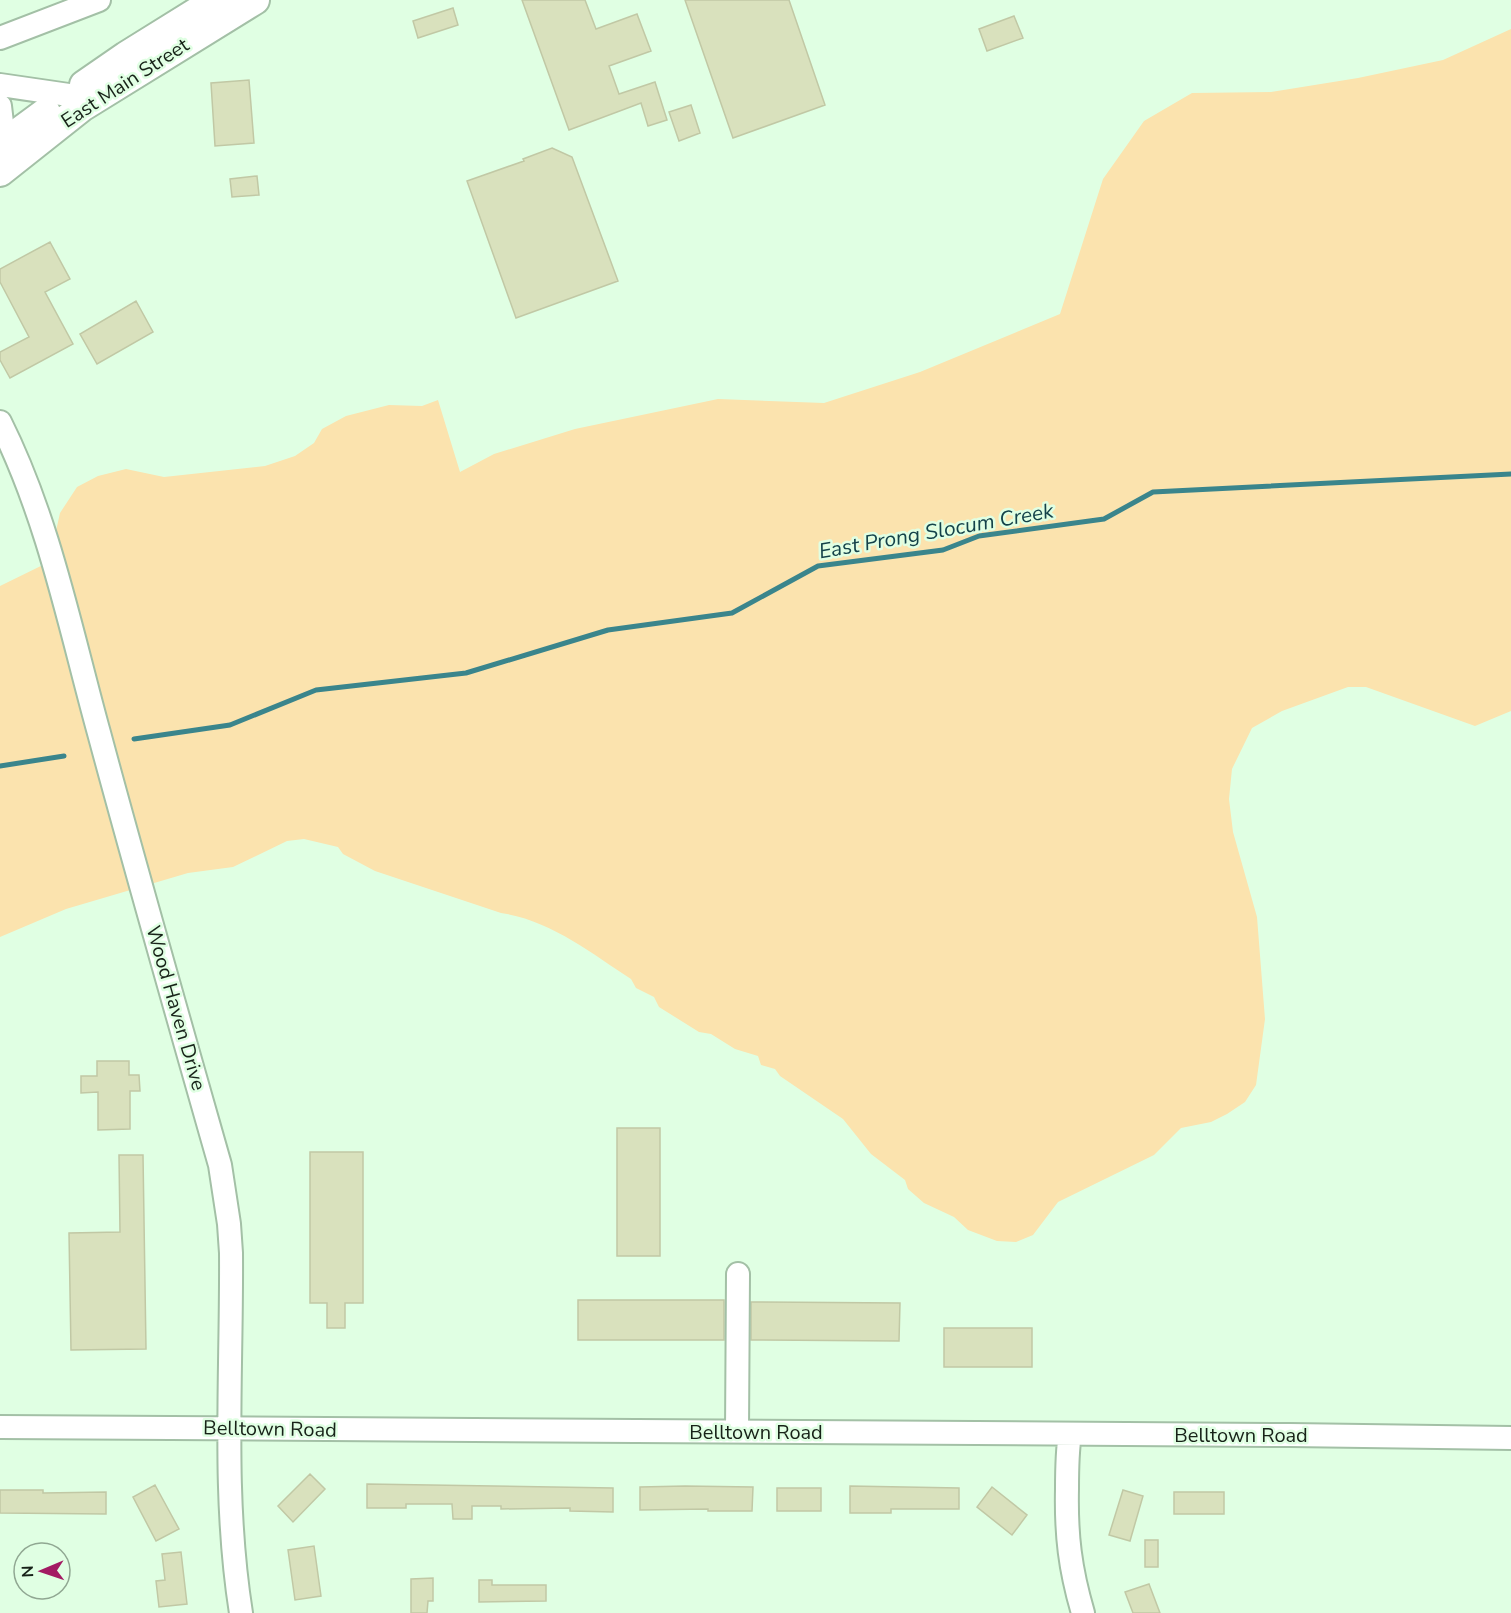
<svg xmlns="http://www.w3.org/2000/svg" width="1511" height="1613" viewBox="0 0 1511 1613" font-family="'Nunito Sans',sans-serif">
	<style>
		.green { fill: #fbe3ae }
		.lines { fill: none; stroke-linecap: round; stroke-linejoin: round }
		.stream { stroke: #3a858c; stroke-width: 5 }
		.building { fill: #d9e1bd; stroke: #c1c8a5; stroke-width: 1.5 }
		.minor-casing { stroke: #a3c0a6; stroke-width: 26 }
		.major-casing { stroke: #a3c0a6; stroke-width: 32 }
		.minor { stroke: #fff; stroke-width: 22 }
		.major { stroke: #fff; stroke-width: 28 }
		.labels { text-anchor: middle; dominant-baseline: central; stroke-width: 5; stroke-linejoin: round; paint-order: stroke }
		.street-label { font-size: 20px; fill: #172218; stroke: #e0ffe3 }
		.water-label { font-size: 21px; font-style: italic; fill: #144249; stroke: #e0ffe3 }
	</style>
	<rect width="100%" height="100%" fill="#e0ffe3"/>
	<path class="green" d="M1511,29V711L1475,726L1366,687H1348L1282,711L1252,728L1232,769L1229,799L1233,832L1257,917L1265,1019L1256,1085L1245,1102L1227,1114L1211,1122L1181,1128L1154,1155L1058,1202L1033,1235L1016,1242L997,1241L968,1230L954,1217L924,1203L908,1189L905,1180L871,1154L843,1119L780,1076L775,1069L761,1065L758,1056L735,1049L711,1034L699,1032L659,1007L654,997L636,988L631,979C591,953 550,920 501,913L375,871L343,854L338,847L304,839L287,841L233,867L188,873L66,909L0,937V586L49,562L60,513L77,487L98,476L126,469L164,477L265,466L295,456L314,443L322,429L346,416L389,405L422,406L438,400L460,472L494,454L575,429L718,399L824,403L920,372L1060,314L1103,179L1144,121L1192,93L1271,92L1358,78L1443,60Z"/>
	<g class="lines">
		<path class="stream" d="M134,739L230,725L316,690L466,673L608,630L732,613L818,566L943,550L979,536L1104,519L1153,492L1511,474
			M0,766L64,756"/>
	</g>
	<path class="building" d="M522,0H585L596,29L637,14L651,51L609,66L619,94L655,82L667,120L648,126L641,103L569,130Z
		M685,0H789L825,105L733,138Z
		M453,8L458,25L418,38L413,21Z
		M1014,16L1023,38L987,51L979,29Z
		M249,80L254,143L215,146L211,83Z
		M691,105L700,133L679,141L669,112Z
		M552,148L572,157L618,281L516,318L467,181L524,161L523,159Z
		M257,176L259,195L232,197L230,179Z
		M50,242L70,279L45,292L73,344L10,378L0,360V352L29,337L0,282V269Z
		M136,301L153,332L97,364L80,334Z
		M97,1061H129V1075H139L140,1091H130V1129L98,1130V1092L81,1093V1076H97Z
		M617,1128H660V1256H617Z
		M310,1152H363V1303H345V1328H327V1303H310Z
		M119,1155H143L146,1349L71,1350L69,1233L120,1232Z
		M578,1300H724V1340H578Z
		M751,1302L900,1303L899,1341L751,1340Z
		M944,1328H1032V1367H944Z
		M310,1474L325,1489L293,1522L278,1506Z
		M367,1484L613,1488V1512L570,1511V1508L501,1509V1506H472V1519H453L452,1504H406V1508H367Z
		M155,1485L179,1529L156,1541L133,1497Z
		M685,1486L753,1487L752,1511H708V1509L640,1510V1487Z
		M850,1486L959,1488V1509H891V1513H850Z
		M992,1487L1027,1515L1012,1535L977,1507Z
		M777,1488H821V1511H777Z
		M0,1490H43V1493L106,1492V1514L0,1513Z
		M1123,1490L1143,1496L1130,1541L1109,1535Z
		M1174,1492H1224V1514H1174Z
		M1145,1540H1158V1567H1145Z
		M314,1546L321,1596L295,1600L288,1550Z
		M181,1552L187,1604L159,1607L156,1581L165,1580L162,1554Z
		M433,1578V1601H428L427,1613H411V1579Z
		M479,1580H492V1585H546V1601L479,1602Z
		M1149,1584L1160,1613H1133L1125,1592Z"/>
	<g class="lines">
		<defs>
			<path id="minor" d="M0,38L99,0
				M0,85L96,99
				M0,106L2,123L0,130
				M0,422C49,520 70,628 99,733C138,878 179,1021 220,1165L229,1224L231,1253C232,1373 222,1494 241,1613
				M0,1427L1290,1435L1511,1438
				M737,1431L738,1274
				M1070,1434C1067,1452 1067,1470 1067,1489C1066,1535 1070,1569 1083,1613"/>
			<path id="major" d="M84,85L126,56L216,0
				M0,146L46,112
				M0,172L82,107L255,0"/>
		</defs>
		<use href="#minor" class="minor-casing"/>
		<use href="#major" class="major-casing"/>
		<use href="#minor" class="minor"/>
		<use href="#major" class="major"/>
	</g>
	<g class="labels">
		<g class="street-label">
			<text transform="translate(125 83) rotate(-33)">East Main Street</text>
			<text transform="translate(176 1008) rotate(74)">Wood Haven Drive</text>
			<text transform="translate(270 1429) rotate(1)">Belltown Road</text>
			<text x="756" y="1432">Belltown Road</text>
			<text x="1241" y="1435">Belltown Road</text>
		</g>
		<g class="water-label">
			<text transform="translate(936 531) rotate(-10)">East Prong Slocum Creek</text>
		</g>
	</g>
	<g transform="translate(42 1571) rotate(268)"><circle r="28" fill="#e0ffe3" stroke="#90a792" stroke-width="1.5"/>
	<path d="M0-4.5L10 22L0 15L-10 22Z" fill="#a31a63"/>
	<text y="-9" font-size="16" font-weight="bold" text-anchor="middle" fill="#172218">N</text>
	</g>
</svg>
